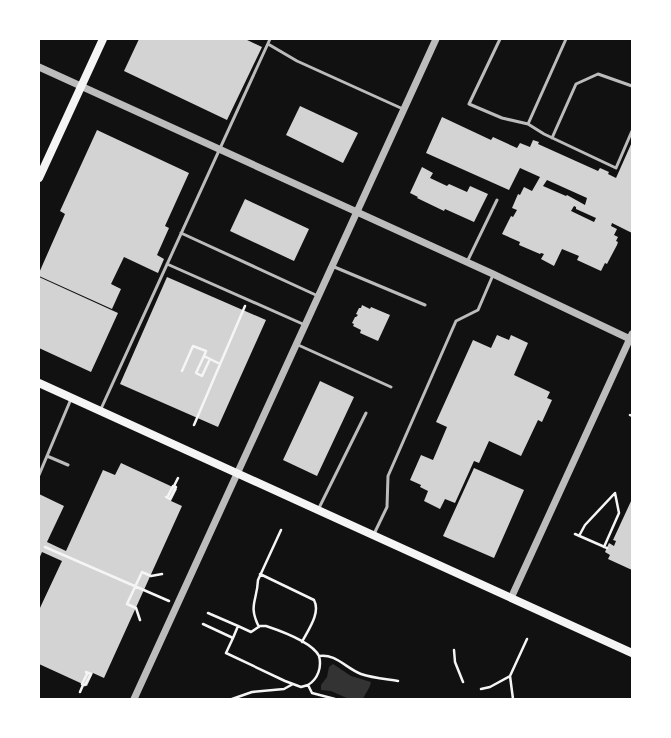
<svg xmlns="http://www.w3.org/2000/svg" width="671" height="738" viewBox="0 0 671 738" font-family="Spectral,serif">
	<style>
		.water { fill: #333 }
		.building { fill: #d3d3d3; fill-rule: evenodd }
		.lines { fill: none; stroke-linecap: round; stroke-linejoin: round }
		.path { stroke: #f5f5f5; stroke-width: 2.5 }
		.service { stroke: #bcbcbc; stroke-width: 3 }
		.tertiary { stroke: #bcbcbc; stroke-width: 7 }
		.secondary { stroke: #f5f5f5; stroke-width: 8 }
	</style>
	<rect width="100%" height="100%" fill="#111"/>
	<path class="water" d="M333,664L351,676L371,682C370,688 366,692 363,699H349L331,691L321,690V685L327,677L329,667Z"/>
	<path class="building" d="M139,39H245L262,47L227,120L124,71Z
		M300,106L358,133L343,163L286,135Z
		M442,117L491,140L493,137L517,148L520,143L530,147L533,140L539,142L538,144L598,171L600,168L609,172L608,174L616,178L632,142V233L612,223L611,226L617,229L614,235L618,237L616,241L618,242L617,245L608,262L607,264L605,263L601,271L577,260L579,256L562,249L554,266L541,259L544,254L541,253L540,254L519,245L520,242L502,234L511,216L513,217L517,210L512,208L518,194L520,195L524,187L532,191L540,177L520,168L509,190L426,153ZM547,180L587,198L585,205L567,195L566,196L543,186ZM574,206L576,207V209L596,218L594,222L571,211Z
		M97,130L189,173L165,226L169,228L157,255L164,259L158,273L124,257L111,284L121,289L112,309L39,276V273L65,214L60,211Z
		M422,167L433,173L430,178L447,186L449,184L467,192L470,186L488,194L474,222L445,209L444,211L417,198L418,197L410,193Z
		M245,199L309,229L294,261L230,231Z
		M39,277L118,313L91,372L39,348Z
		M167,277L266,320L218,427L120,384Z
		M362,305L370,309L371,307L390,315L378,341L360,333L361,330L353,326L354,324L352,323L355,317H356L358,315L356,314L359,308H361Z
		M497,335L509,340L511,335L528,343L514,375L550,392L547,398L552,400L542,422L538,420L521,456L489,441L479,463L474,461L455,503L445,499L440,509L424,501L428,491L420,487L421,485L410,480L421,455L433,460L447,427L436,422L473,340L491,348Z
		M320,381L354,397L317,476L283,460Z
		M121,463L177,489L171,501L182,506L104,678L93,673L87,686L39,664V610L62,561L42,552L39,559V494L64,506L47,542L66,551L103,470L115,475Z
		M474,468L524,490L494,558L443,536Z
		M632,499V570L608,559L610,555L605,552L609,543L614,546L616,541L613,540Z"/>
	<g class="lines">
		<path class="path" d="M204,356L196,373L202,376L209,361
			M182,371L193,346L206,351L204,356L220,364
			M630,415L632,416
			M194,425L245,306
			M174,486L178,478
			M166,497L170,499L176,487L173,486L168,496
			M575,534L607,548
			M579,536L585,525L615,493L619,513L604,547
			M45,547L169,601
			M260,574L314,600C321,613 308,630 302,642
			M208,613L238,626
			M140,620L136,608L127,604L142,572L151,576L162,574
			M203,624L233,638L226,653L285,681L301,687L308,685L312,693L335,699
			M259,627C248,605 257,602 258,580L281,530
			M233,638L238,626L251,632L260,626H266C281,631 312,642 319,656C335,653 347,669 361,674C373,678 386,679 398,681
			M454,650L455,662L463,682
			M86,672L91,674L85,685L82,684L87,674
			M510,676L513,699
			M308,685C318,679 322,667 319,656
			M481,689L490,687L510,676L527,639
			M80,692L83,685
			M232,699L252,692L284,689L293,684"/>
		<path class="service" d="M500,39L469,104L502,118L528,124L566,39
			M268,44L297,61L403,109
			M528,124L544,134L616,168L632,131
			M552,138L576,84L598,74L632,86
			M181,233L318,296
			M467,262L497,200
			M167,264L305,325
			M332,266L425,305
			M296,344L391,387
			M100,411L270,39
			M47,456L68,465
			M39,475L71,399
			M318,510L366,413
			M374,534L387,507L388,476L456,321L478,310L493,275"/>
		<path class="tertiary" d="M39,67L493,274L632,340
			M511,598L632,334
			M134,699L436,39"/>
		<path class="secondary" d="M39,178L103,39
			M39,383L632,653"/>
	</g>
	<rect width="671" height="738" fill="none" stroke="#ffffff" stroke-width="80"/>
</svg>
